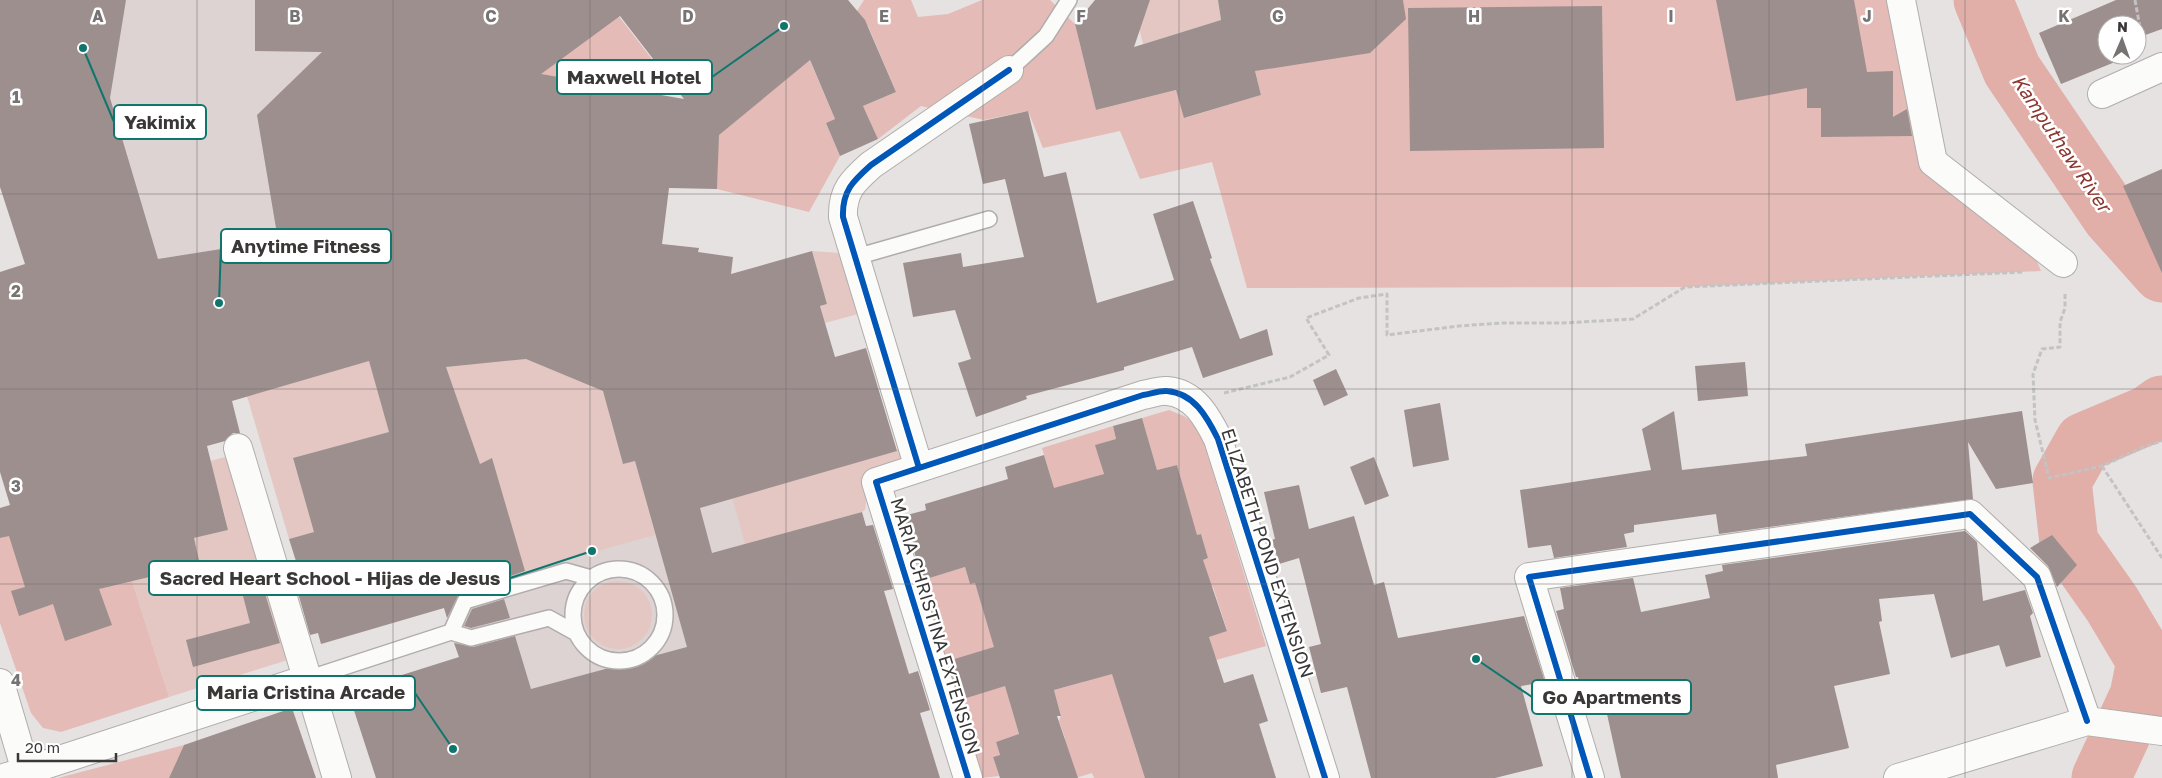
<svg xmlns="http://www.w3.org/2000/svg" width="2162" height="778" viewBox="0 0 2162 778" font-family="'Golos Text',sans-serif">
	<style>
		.built { fill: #ddd3d2 }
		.green { fill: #e4c7c3 }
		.forest { fill: #e4bbb6 }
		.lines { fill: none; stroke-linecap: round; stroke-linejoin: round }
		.river { stroke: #e1aea8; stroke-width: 59 }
		.building { fill: #9c8f8d; fill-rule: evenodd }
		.service-casing { stroke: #b0adac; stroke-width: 18 }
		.minor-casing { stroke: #b0adac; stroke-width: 30 }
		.tertiary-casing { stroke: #b0adac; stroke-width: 30 }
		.path { stroke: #c3c3c3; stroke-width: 3; stroke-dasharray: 5 2.5; stroke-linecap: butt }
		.service { stroke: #fbfbfa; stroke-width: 15 }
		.minor { stroke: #fbfbfa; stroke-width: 28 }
		.tertiary { stroke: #fbfbfa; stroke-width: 28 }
		.cycleway-casing { stroke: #fff; stroke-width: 9 }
		.cycleway { stroke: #0057b8; stroke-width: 6 }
		.grid { fill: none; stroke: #767372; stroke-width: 1; stroke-opacity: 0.55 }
		.labels { text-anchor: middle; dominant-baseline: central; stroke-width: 5; stroke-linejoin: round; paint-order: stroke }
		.street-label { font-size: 18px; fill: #3a3737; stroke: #fff }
		.water-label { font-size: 19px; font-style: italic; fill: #8c3730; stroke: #fff }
		.grid-label { font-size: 16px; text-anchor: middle; font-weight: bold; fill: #767372; stroke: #fff; stroke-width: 5; stroke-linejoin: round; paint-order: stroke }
		.leader { fill: none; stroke: #0f766e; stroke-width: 2 }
		.callout-dot { fill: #0f766e; stroke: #fff; stroke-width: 2 }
		.callout { fill: #fff; stroke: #0f766e; stroke-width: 2 }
		.callout-label { font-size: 19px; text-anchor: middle; font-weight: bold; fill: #3a3737 }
	</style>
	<rect width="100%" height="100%" fill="#e6e2e1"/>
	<path class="built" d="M53,0H368L703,365L795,677L498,778L441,597L327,372L181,416L0,136Z"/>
	<path class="green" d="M1150,0H1218L1221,20L1143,44L1134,8L1146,12Z
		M812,251L839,253L858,314L825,323L820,306L827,304Z
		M526,359L619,398L609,415L623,464L635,461L655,535L525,571L480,464L446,367Z
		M369,361L389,432L293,459L306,503L333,527L289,539L247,396Z
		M908,446L906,459L868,490L865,510L862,512L745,544L724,468L793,481Z
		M229,456L291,659L169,697L132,581L199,566L194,538L228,530L221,500L196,505L187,467Z
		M584 615a34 34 0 1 1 68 0a34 34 0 1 1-68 0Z"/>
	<path class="forest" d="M864,0H911L918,17L948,14L982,0H1050L1075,24L1096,110L1176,90L1185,118L1261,95L1255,71L1405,19L1403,0H1903L1933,162L2028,240L2041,271L1685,287L1247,288L1212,162L1140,179L1120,131L1043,148L1028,111L984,120L921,106L878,139L863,106L896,92L869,28L857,11Z
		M617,14L669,81L659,89L645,92L563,163L523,63Z
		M807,54L835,119L826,123L840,156L809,212L717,189L718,151L705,145Z
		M1169,410L1184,416L1199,427L1266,646L1216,660L1209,637L1227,630L1213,587L1205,583L1198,562L1208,558L1201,534L1187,538L1188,505L1177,465L1157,470L1142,418Z
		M1113,426L1116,439L1096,445L1104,474L1051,490V478L1042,448Z
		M75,515L132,581L169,697L61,732L43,728L31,713L0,623V538Z
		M1077,566L1095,618L1112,612L1137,686L1118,691L1139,760L1147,758L1153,778H1094L1092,773L1076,778H1067L1059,754L1065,738L1059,721L1061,715L1054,690L1083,682L1081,676L1110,668L1095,619L1067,627L1068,634L1011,650L1025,699L1010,703L1019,734L996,742L1000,755L993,757L999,776L982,778L922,580L965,567L970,584L975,583L992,637L1067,614L1055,574Z
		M184,745L169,778H58Z"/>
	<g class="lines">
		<path class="river" d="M1983,0L2012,70L2111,216L2162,273
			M2101,778L2139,696L2146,661L2112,604L2069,543L2062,481L2084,442L2148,415L2162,405"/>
	</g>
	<path class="building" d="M0,0H126L110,98L158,259L278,240L257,115L322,52L255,51V0H848L865,20L896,92L863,106L878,139L840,156L826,123L835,119L810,60L719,135L717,189L669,188L662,244L699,248L698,252L733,257L731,274L812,251L827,304L820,306L835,357L866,348L897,451L700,508L712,553L862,512L866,526L873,525L893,589L884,591L909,674L918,671L930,710L920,713L940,778H376L348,692L459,657L454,643L473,647L515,636L531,689L687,647L635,461L623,464L603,391L526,359L446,367L480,464L492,458L525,571L459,594L447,618L444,608L321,644L318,633L310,635L294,579L301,577L289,539L314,532L293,458L389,432L369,361L232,401L240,433H233L225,441L207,446L228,530L194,538L200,565L99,589L112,625L65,641L53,604L19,616L11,591L25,587L9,536L0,538V508L10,505L0,472V272L25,264L0,187ZM620,16L684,99L541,74Z
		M1095,0H1150L1134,47L1221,20L1218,0H1403L1406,19L1370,53L1255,71L1261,95L1184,118L1176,90L1096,110L1075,24Z
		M1716,0H1854L1867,72L1893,71V117L1907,109L1912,136L1821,137V108H1807V88L1736,101Z
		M2116,0H2162V29L2137,38V25H2107V55H2112L2115,62L2061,84L2039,33Z
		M1602,6L1604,148L1410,151L1408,8Z
		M1028,111L1044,177L1066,172L1097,303L1174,280L1153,214L1193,201L1212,258L1210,259L1240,339L1267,329L1273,355L1203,378L1192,347L1124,367V370L1026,396L1027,399L976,417L958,363L971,359L955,310L913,317L903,263L961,253L963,267L1024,257L1005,179L983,184L969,124Z
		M2162,169V273L2123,186Z
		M1745,362L1748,396L1698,401L1695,366Z
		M1336,369L1348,395L1324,406L1313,380Z
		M1440,403L1449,460L1413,467L1404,410Z
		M1674,411L1682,470L1807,456L1805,444L2022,411L2033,483L1996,489L1968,442L1973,499L1719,534L1716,514L1634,525V532L1624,534L1627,547L1554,558L1551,545L1528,548L1520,490L1651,470L1642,429Z
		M1142,418L1157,470L1177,465L1197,535L1201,534L1208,558L1203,560L1227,631L1209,637L1224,683L1253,674L1268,721L1259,724L1276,778H1145L1112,674L1054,690L1061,716H1057L1078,778H1000L993,757L1000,755L996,742L1019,734L1005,686L960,700L948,661L994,647L975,583L970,584L965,567L923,580L903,516L926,510L925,504L1008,479L1005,467L1044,455L1054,488L1104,474L1095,445L1116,439L1113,426Z
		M1374,457L1389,496L1365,505L1350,467Z
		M1299,485L1309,529L1354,516L1374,585L1384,582L1398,638L1524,616L1545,682L1521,686L1543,766L1495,778H1371L1347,687L1321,693L1309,647L1321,644L1299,558L1279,564L1272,540L1275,539L1264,492Z
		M1965,531L1977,542L1983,601L2025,590L2033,613L2030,616L2041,657L2006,667L1999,645L1951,658L1934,594L1879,599L1882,621L1879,622L1890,674L1834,686L1849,748L1776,765L1778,778H1621L1600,682L1580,686L1578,677H1576L1556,611L1564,609L1560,588L1633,578L1641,612L1710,598L1705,575L1723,571L1722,565Z
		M2052,535L2077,565L2057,587L2048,566L2030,548Z
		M263,587L280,643L193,667L186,640L250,623L242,592Z
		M504,599L510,618L471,628L464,626L472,609Z
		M292,708L316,778H169L184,745Z"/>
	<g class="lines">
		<defs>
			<path id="service" d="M1009,70L1046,36L1069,0
				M856,257L989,219
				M573 615a46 46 0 1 1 92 0a46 46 0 1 1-92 0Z
				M451,632L465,601L566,571L591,578
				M451,632L471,638L549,618L576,633
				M307,679L451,632"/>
			<path id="minor" d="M1901,0L1933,162L2063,263
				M2102,94L2162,67
				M238,448L337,778
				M919,468L843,217C842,191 853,181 871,165L1009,70
				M26,771L307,679
				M968,778L876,482L1143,395C1151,394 1159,390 1167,391C1194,393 1207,417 1218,439L1325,778
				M1590,778L1529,577L1970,514L2037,577L2087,721
				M1898,778L2087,721L2162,731"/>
			<path id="tertiary" d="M0,683L28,778
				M4,778L26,771"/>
		</defs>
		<use href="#service" class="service-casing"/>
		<use href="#minor" class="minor-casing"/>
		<use href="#tertiary" class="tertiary-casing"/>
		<path class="path" d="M2135,0L2143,44
			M2065,294V308L2060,322V347L2042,349L2033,374L2035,420L2049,478L2102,466L2146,446L2162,441
			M1224,393L1290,377L1329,355L1306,318L1359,298L1387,294V335L1459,326L1502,323H1563L1633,319L1685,287L2024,272
			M2102,466L2162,558"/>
		<use href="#service" class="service"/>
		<use href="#minor" class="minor"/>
		<use href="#tertiary" class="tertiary"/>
		<defs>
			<path id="cycleway" d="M919,468L843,217C842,191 853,181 871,165L1009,70
				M968,778L876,482L1143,395C1151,394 1159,390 1167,391C1194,393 1207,417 1218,439L1325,778
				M1590,778L1529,577L1970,514L2037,577L2087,721"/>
		</defs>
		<use href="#cycleway" class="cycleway-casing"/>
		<use href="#cycleway" class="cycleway"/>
	</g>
	<path class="grid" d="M197,0V778M393,0V778M590,0V778M786,0V778M983,0V778M1179,0V778M1376,0V778M1572,0V778M1769,0V778M1965,0V778M0,194H2162M0,389H2162M0,584H2162"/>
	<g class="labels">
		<g class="street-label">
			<text transform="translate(1268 553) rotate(72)">ELIZABETH POND EXTENSION</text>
			<text transform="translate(936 626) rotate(73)">MARIA CHRISTINA EXTENSION</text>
		</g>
		<g class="water-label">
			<text transform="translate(2062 143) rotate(56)">Kamputhaw River</text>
		</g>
	</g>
	<g class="grid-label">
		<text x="98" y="22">A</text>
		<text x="295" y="22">B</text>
		<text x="491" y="22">C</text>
		<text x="688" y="22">D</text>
		<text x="884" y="22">E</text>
		<text x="1081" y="22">F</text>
		<text x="1278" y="22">G</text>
		<text x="1474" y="22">H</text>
		<text x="1671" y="22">I</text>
		<text x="1867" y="22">J</text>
		<text x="2064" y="22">K</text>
		<text x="16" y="103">1</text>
		<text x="16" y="297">2</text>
		<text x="16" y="492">3</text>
		<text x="16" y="686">4</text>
	</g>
	<path class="leader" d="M784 26L712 77M83 48L114 122M219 303L221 246M592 551L510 578M453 749L415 693M1476 659L1532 697"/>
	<g class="callout-dot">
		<circle cx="784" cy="26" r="5"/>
		<circle cx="83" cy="48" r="5"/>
		<circle cx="219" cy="303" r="5"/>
		<circle cx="592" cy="551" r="5"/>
		<circle cx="453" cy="749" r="5"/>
		<circle cx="1476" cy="659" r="5"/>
	</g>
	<g class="callout">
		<rect x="557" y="60" width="155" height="34" rx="5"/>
		<rect x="114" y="105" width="92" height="34" rx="5"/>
		<rect x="221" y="229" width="170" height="34" rx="5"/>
		<rect x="149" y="561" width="361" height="34" rx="5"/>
		<rect x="197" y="676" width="218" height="34" rx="5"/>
		<rect x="1532" y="680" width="159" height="34" rx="5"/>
	</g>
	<g class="callout-label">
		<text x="634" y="84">Maxwell Hotel</text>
		<text x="160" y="129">Yakimix</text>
		<text x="306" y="253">Anytime Fitness</text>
		<text x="330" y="585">Sacred Heart School - Hijas de Jesus</text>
		<text x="306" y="699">Maria Cristina Arcade</text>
		<text x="1612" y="704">Go Apartments</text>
	</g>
	<g transform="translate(2122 40) rotate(2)"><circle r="24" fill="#ffffff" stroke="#b0afaf"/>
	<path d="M0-4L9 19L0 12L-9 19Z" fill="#767372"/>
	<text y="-8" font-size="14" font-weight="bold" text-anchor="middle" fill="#3a3737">N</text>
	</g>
	<path d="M18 753v8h98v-8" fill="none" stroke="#3a3737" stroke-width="2.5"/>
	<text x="25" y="753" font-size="15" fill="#3a3737" stroke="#ffffff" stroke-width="4" paint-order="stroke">20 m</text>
</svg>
